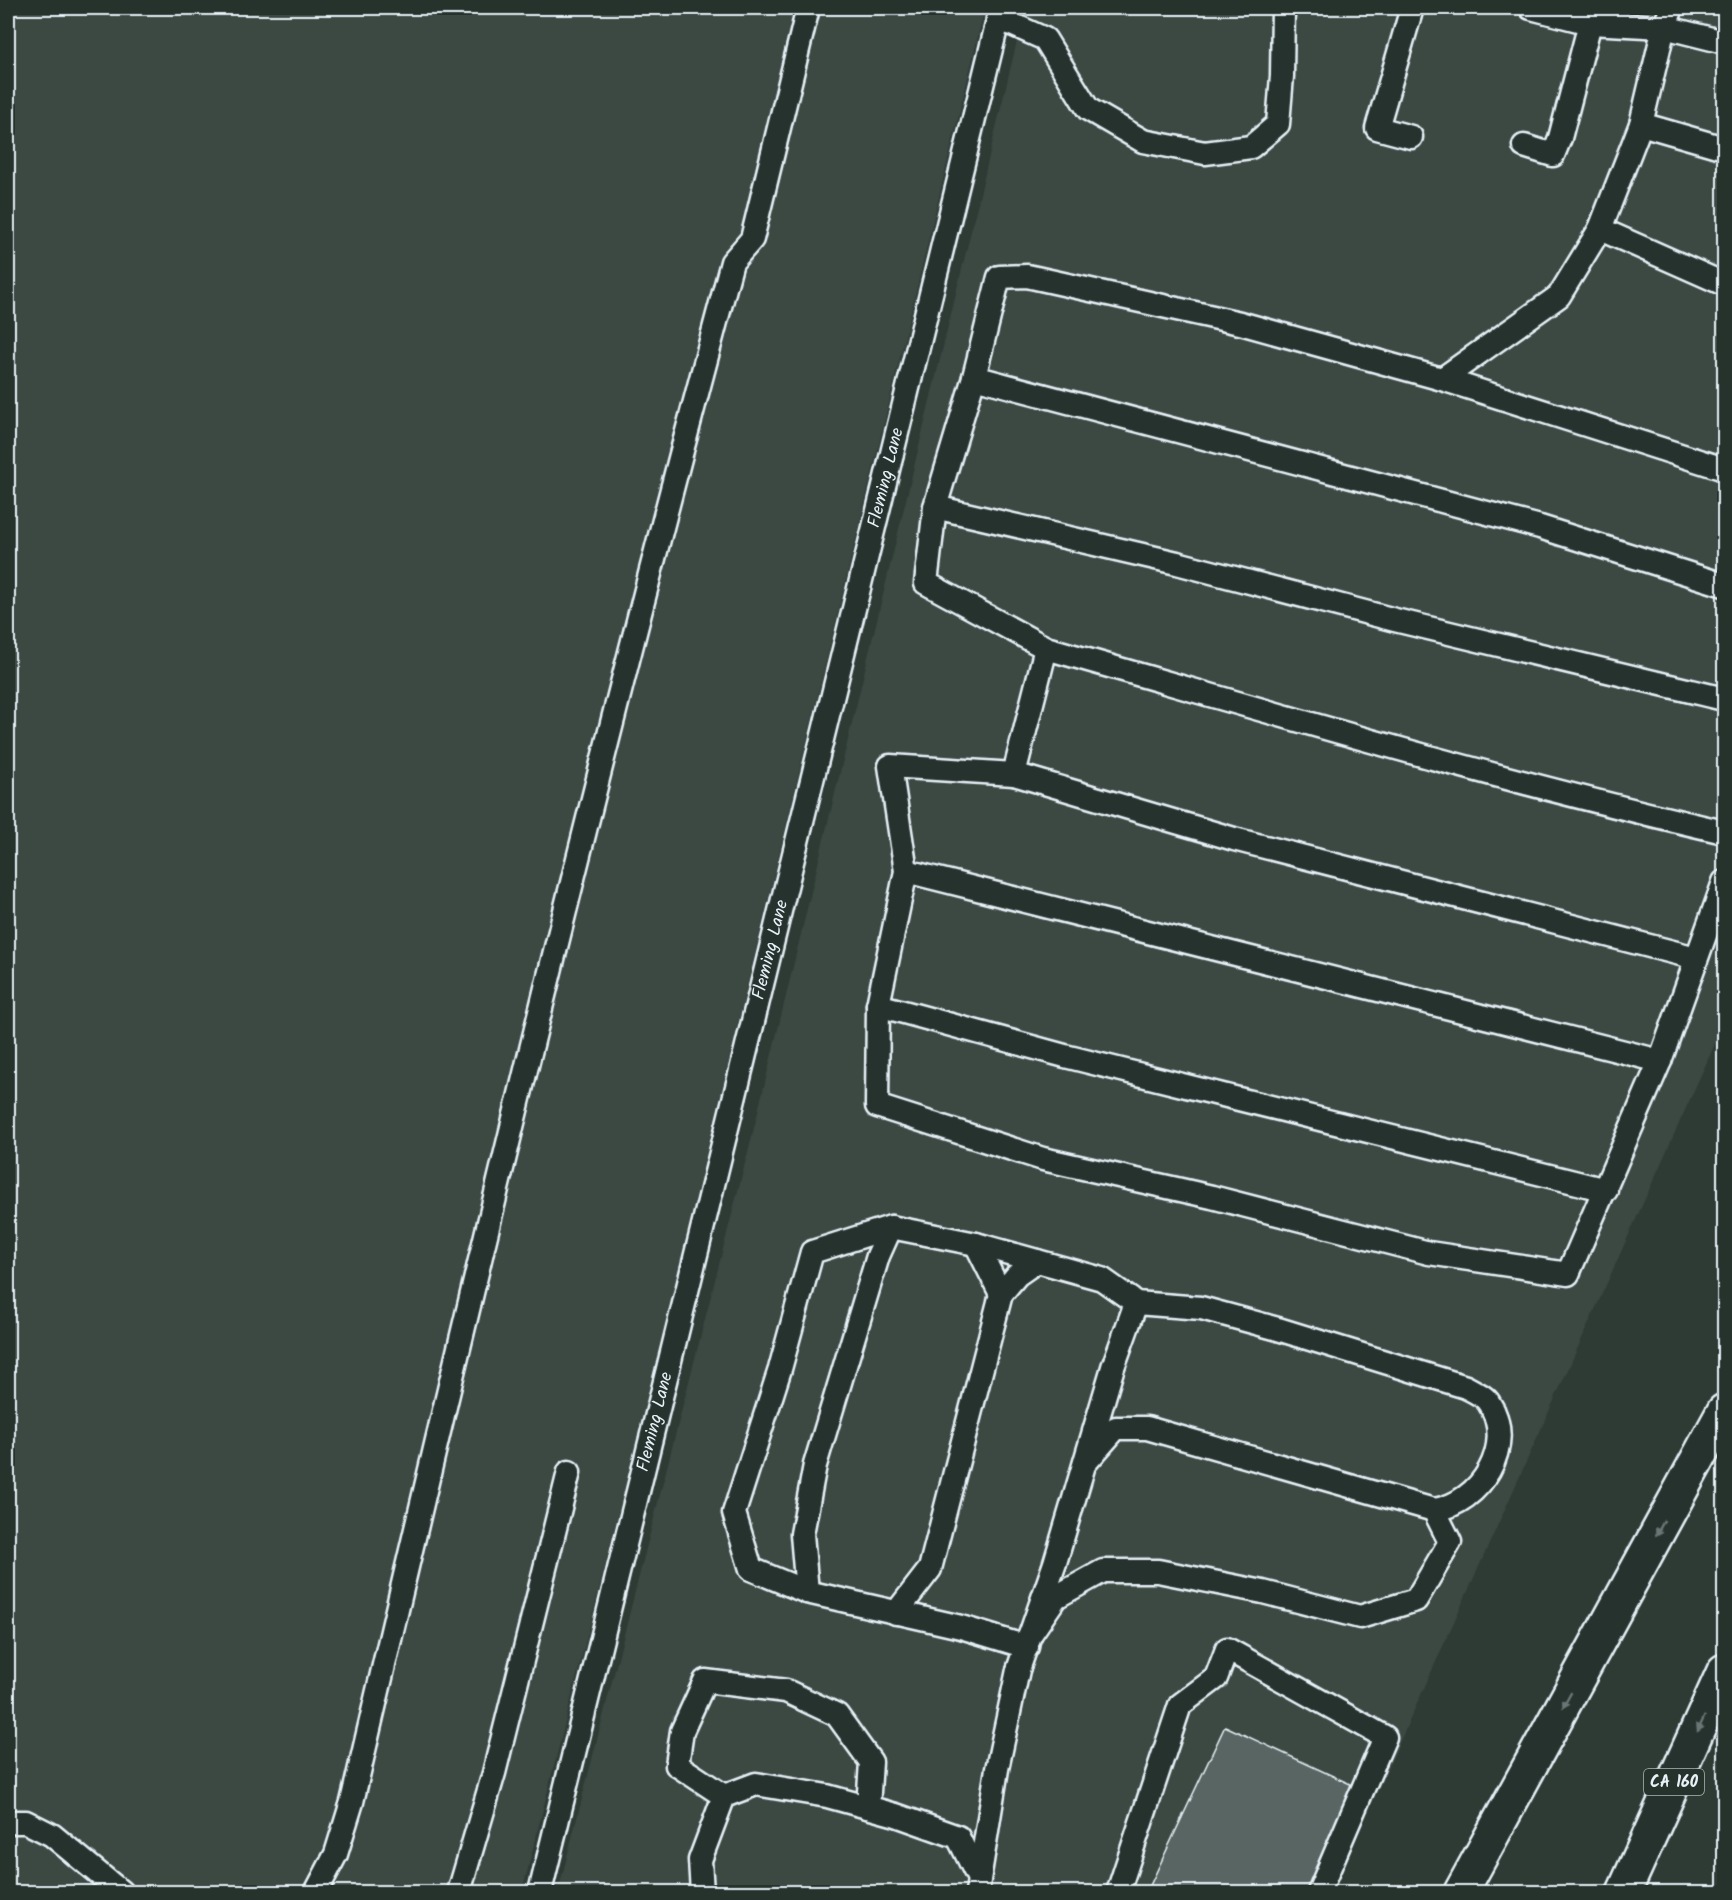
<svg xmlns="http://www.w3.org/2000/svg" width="1732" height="1900" viewBox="0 0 1732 1900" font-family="Kalam,sans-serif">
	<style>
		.built { fill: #3b4843 }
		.building { fill: #596563; stroke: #e8f1f8; stroke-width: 1.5 }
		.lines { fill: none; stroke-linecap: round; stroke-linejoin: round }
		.lane-casing { stroke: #e8f1f8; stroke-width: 27 }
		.highway-casing { stroke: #e8f1f8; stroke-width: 38 }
		.lane { stroke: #26332d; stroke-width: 22 }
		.highway { stroke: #26332d; stroke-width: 33 }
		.oneway { fill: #6a7674 }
		.labels { text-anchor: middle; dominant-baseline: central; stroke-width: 6; stroke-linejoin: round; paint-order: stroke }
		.shield { fill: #26332d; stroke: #aeb8bb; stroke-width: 1.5 }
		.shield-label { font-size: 16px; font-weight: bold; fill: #e8f1f8 }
		.street-label { font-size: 18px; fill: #e8f1f8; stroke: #26332d }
	</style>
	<rect width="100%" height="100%" fill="#2e3b35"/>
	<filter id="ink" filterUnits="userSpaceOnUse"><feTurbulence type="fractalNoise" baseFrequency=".0167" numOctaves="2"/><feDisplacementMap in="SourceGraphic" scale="12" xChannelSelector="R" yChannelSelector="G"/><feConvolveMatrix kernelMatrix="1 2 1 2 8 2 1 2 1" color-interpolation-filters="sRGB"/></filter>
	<g filter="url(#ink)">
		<path class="built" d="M8,8H985L629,1472L522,1892H8Z
			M1025,8H1724V1024L1332,1892H558L753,1132Z"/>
		<path class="building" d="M1225,1726L1361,1789L1312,1892H1147Z"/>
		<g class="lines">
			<defs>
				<g id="lane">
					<path d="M1531,8L1590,23"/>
					<path d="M1672,8L1664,27L1641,124L1600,229L1724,284"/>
					<path d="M998,18L1045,39L1088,109L1143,141L1205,153L1251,147L1278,124L1282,76L1283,8"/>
					<path d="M1641,124L1724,148"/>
					<path d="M1411,137L1377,128L1412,8"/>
					<path d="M1524,146L1553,155L1560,138L1590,23L1664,27L1724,42"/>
					<path d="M974,377L1540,527L1724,585"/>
					<path d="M1442,379L1559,296L1600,229"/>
					<path d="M1724,469L1442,379L1240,323L1027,276L999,277L974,377L935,507L926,583L1046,648L1014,774L890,766L906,871L878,1005L877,1106L1043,1159L1212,1197L1429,1253L1568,1274L1660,1061L1724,882"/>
					<path d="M935,507L1177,563L1395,620L1724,699"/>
					<path d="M1046,648C1271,712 1496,780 1724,832"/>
					<path d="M1014,774L1234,839L1696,958"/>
					<path d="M906,871L1660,1061"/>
					<path d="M878,1005L1065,1056L1606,1190"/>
					<path d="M1001,1294L1017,1275L1037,1261"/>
					<path d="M807,1592L802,1534L815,1465L878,1256L891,1227"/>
					<path d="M896,1613L930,1569L1001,1294L976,1244"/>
					<path d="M1030,1635L1056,1597L1103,1571H1158L1263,1592L1360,1617L1416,1600L1450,1542L1434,1510L1147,1428H1116L1087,1461"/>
					<path d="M1027,1647L961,1627L807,1592L751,1569L734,1513L780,1369L812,1252L891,1227L976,1244L1102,1279L1136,1303L1201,1308L1278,1329L1466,1387C1473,1391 1485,1396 1489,1403C1517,1445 1480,1504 1434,1510"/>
					<path d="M724,1796L677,1765L682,1731L705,1681L786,1691L837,1715L871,1762L868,1807"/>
					<path d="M8,1822H26L52,1835L121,1892"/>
					<path d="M316,1892L336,1854L352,1802C472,1287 595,772 732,262L752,239L808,8"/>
					<path d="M459,1892L494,1773L569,1472"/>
					<path id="s1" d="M540,1892L1001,8"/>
					<path d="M702,1892L700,1860L724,1796L756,1784L827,1796L896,1815L958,1837L979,1879"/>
					<path d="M977,1892L997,1769L1018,1670L1055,1563L1113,1367L1136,1303"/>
					<path d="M1118,1892L1180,1705L1216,1678L1227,1649L1385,1737L1319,1892"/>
				</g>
				<path id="highway" d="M1461,1892L1724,1411
					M1624,1892L1724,1671"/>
			</defs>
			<use href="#lane" class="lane-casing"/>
			<use href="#highway" class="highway-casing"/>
			<use href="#lane" class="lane"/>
			<use href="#highway" class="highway"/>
		</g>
		<defs><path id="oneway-solid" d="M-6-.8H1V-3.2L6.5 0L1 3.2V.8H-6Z" transform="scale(1.5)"/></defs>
		<g class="oneway">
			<use href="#oneway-solid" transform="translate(1660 1528) rotate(119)"/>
			<use href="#oneway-solid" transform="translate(1567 1700) rotate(119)"/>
			<use href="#oneway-solid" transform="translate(1701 1724) rotate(115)"/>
		</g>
	</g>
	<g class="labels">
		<rect class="shield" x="1644" y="1769" width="60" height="26" rx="4.5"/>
		<g class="shield-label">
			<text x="1674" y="1782">CA 160</text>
		</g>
		<g class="street-label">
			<text stroke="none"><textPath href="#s1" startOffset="1456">Fleming Lane</textPath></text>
			<text stroke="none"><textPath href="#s1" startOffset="970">Fleming Lane</textPath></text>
			<text stroke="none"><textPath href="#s1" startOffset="484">Fleming Lane</textPath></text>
		</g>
	</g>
	<rect width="1732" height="1900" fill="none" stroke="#26332d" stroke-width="30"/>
	<rect x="15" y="15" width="1702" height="1870" fill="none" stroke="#e8f1f8" stroke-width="2" filter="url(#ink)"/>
</svg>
